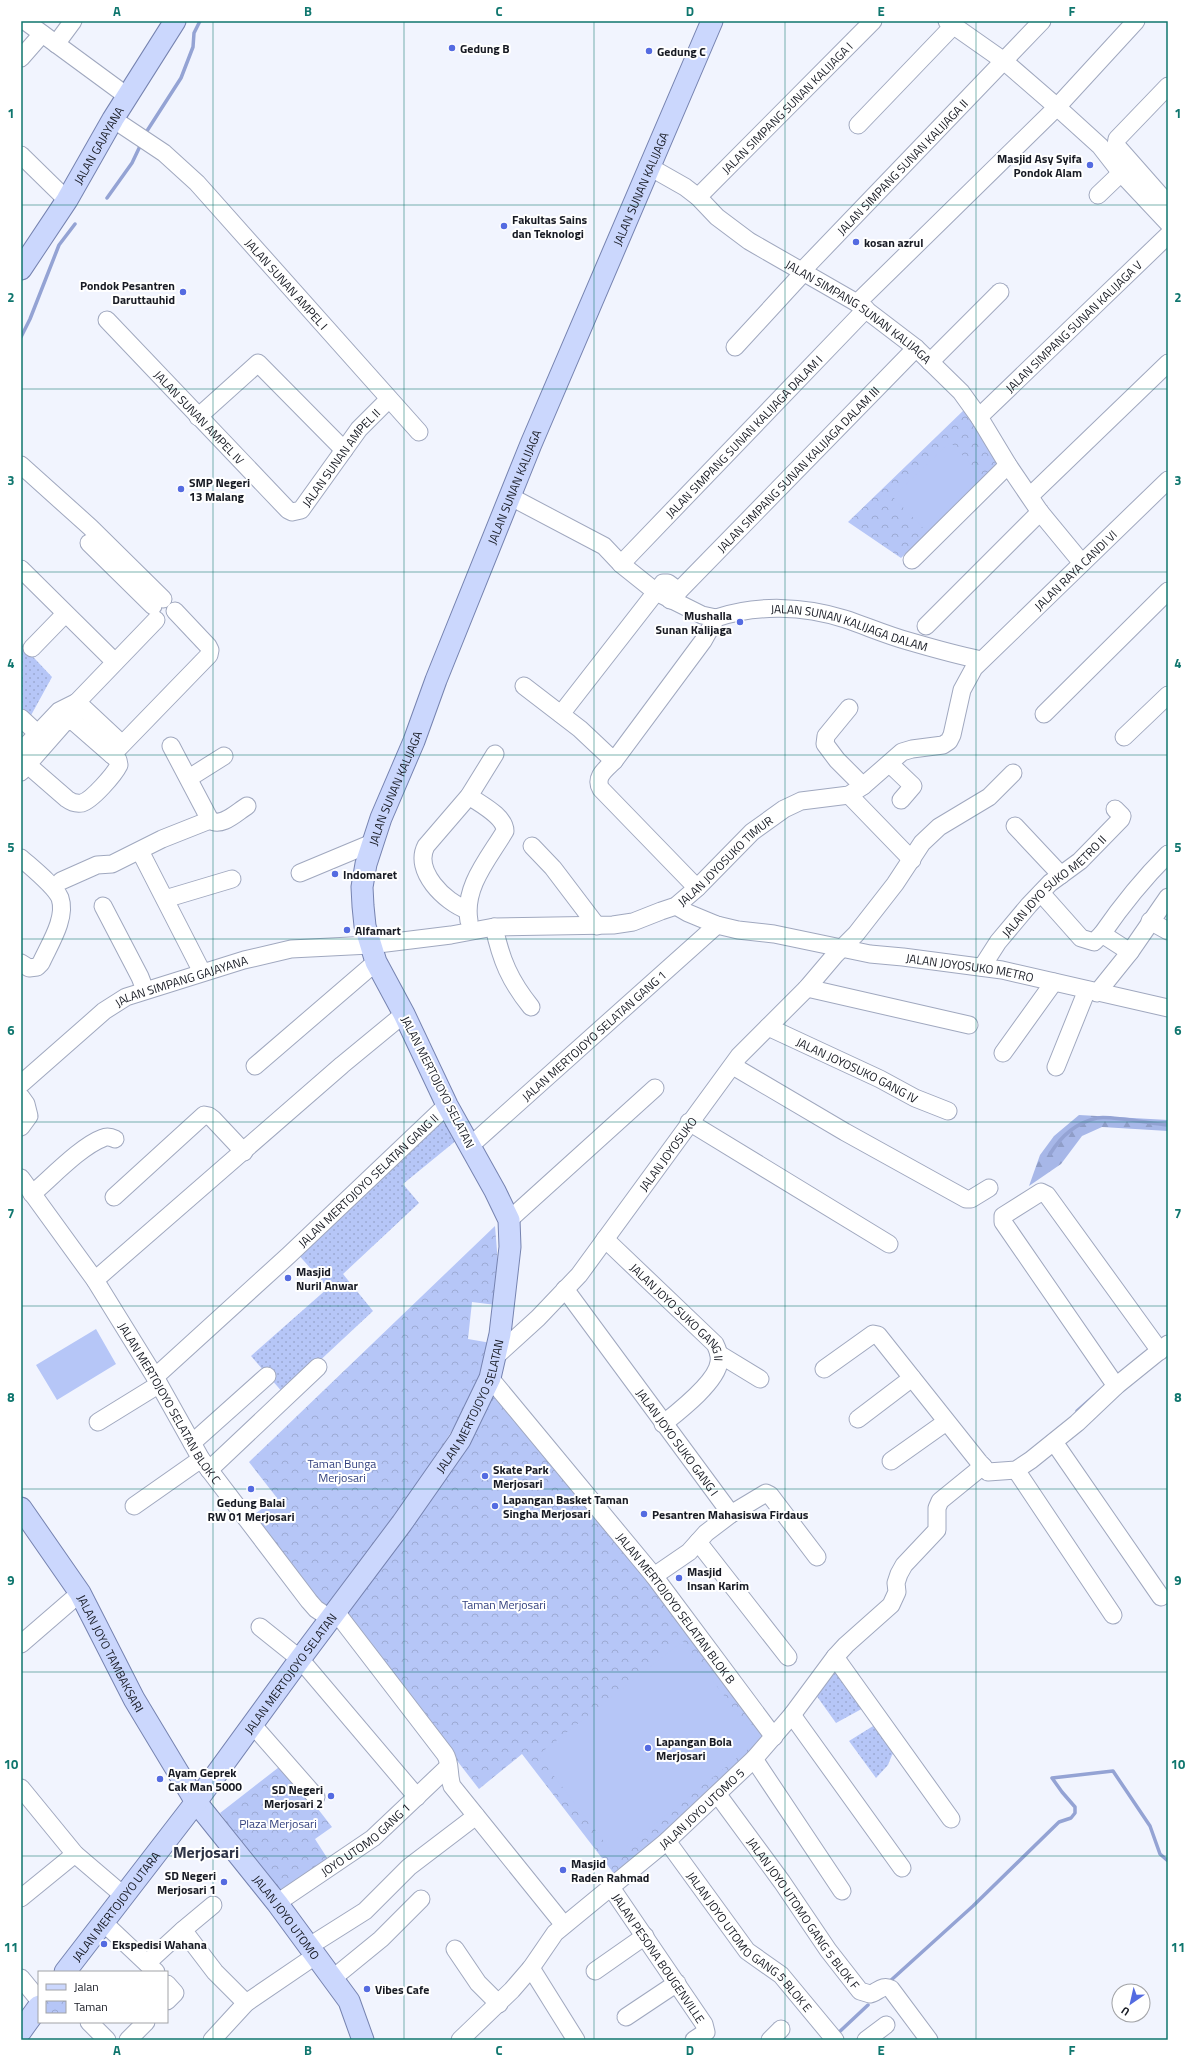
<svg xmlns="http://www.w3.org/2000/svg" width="1189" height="2061" viewBox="0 0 1189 2061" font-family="'Titillium Web',sans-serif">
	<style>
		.grass { fill: url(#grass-dots) }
		.forest { fill: url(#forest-firs) }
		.park { fill: url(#park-crowns) }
		.pitch { fill: #b6c6f7 }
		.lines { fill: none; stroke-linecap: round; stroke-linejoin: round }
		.stream { stroke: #94a3d4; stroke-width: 3.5 }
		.minor-casing { stroke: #a0a8bf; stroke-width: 19 }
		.major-casing { stroke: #7683b0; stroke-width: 23 }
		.minor { stroke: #fff; stroke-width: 17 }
		.major { stroke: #cbd7fd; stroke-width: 21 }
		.grid { fill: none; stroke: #0f766e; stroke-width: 1; stroke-opacity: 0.55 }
		.poi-dot { fill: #546be1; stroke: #fff; stroke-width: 1.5 }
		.labels { text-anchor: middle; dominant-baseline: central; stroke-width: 4; stroke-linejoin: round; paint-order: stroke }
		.poi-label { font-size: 12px; font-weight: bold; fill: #171a23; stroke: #fff; text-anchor: start }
		.street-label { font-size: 12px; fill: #171a23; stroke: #fff }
		.park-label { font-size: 12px; fill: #33417e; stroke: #fff }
		.district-label { font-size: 16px; font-weight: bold; fill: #2e3447; stroke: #fff }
		.neatline { fill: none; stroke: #0f766e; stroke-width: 1.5 }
		.grid-label { font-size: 13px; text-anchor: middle; font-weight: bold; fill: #0f766e }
	</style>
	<defs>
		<pattern id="grass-dots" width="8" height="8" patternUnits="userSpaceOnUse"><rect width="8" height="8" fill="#b6c6f7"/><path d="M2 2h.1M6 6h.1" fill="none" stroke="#9caad3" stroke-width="1.8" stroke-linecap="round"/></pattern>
		<pattern id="forest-firs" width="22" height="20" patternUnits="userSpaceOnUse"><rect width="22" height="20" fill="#a7b7e8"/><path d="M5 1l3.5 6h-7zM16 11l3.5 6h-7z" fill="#8f9dc7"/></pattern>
		<pattern id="park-crowns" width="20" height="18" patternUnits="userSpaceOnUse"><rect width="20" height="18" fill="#b6c6f7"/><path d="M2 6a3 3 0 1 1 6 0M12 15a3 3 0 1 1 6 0" fill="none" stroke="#9caad3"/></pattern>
	</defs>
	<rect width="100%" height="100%" fill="#f1f4fe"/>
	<path class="grass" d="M21,644L52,677L29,719L21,711Z
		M438,1116L445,1125L449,1121L458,1139L403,1184L419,1203L343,1274L373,1311L284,1394L251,1356L328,1288L296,1252Z
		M839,1668L867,1706L836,1723L816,1695Z
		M878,1723L897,1749L892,1755L888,1765L876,1778L849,1741Z"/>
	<path class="forest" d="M1079,1115L1168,1120V1131L1102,1127L1082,1136L1061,1164L1029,1186L1040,1155L1054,1136Z"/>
	<path class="park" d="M966,408L1000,465L901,558L848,522Z
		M495,1226L499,1276L496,1305L472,1302L468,1339L491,1343C481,1390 451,1433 425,1472C394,1517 362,1561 329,1605L325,1606L317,1601L252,1516L277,1498L249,1462Z
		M497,1396L636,1566L767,1734L714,1791L615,1875L522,1754L479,1789L344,1615L492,1397Z
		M283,1764L332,1827L315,1839L331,1864L281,1895L220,1813Z"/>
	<path class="pitch" d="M950,442L983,477L927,532L893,497Z
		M96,1329L116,1364L57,1400L36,1365Z
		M500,1493L509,1504L490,1519L481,1509Z
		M683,1641L758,1741L615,1856L538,1755Z"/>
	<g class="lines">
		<path class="stream" d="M145,134L181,78L193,47L194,33L200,21
			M107,198L132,163L141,144
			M21,337L30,319L59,245L75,224
			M1050,1154C1061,1136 1075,1123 1097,1118C1109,1115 1153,1124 1168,1125
			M1077,1411L1094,1396
			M889,1982L973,1906L1059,1822L1071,1818L1075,1813V1807L1062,1792L1052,1778L1113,1771L1150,1826L1160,1854L1168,1861
			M836,2035L868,2005"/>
		<defs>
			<g id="minor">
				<path d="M25,21L127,96"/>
				<path d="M947,21L1004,61L1057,107L1100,146L1121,173L1168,223"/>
				<path d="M56,44L73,21"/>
				<path d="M21,58L42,34"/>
				<path d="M1168,86L1117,139L1116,145L1168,204"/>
				<path id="s1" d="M113,119L164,153L197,183L419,432"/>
				<path d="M858,125L953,26"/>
				<path d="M21,155L67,200"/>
				<path id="s2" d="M648,166L685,187L698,197L717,217L749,241L857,303L916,348L961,392L979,417L1008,465L1040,512L1082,563"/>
				<path d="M1098,195L1121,173"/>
				<path id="s3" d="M698,197L873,21"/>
				<path id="s4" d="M801,272L1042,21"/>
				<path d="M857,303L1057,107L1136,21"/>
				<path id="s5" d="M107,320L288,510L292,512L301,510L359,429L389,399"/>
				<path d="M735,347L803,273"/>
				<path d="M930,362L1000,292"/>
				<path d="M198,417L258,363L344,450"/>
				<path id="s6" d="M979,417L1168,235"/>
				<path d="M21,465L90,527L163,599"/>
				<path d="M1030,496L1168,363"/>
				<path d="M511,497L604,546L621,564L656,592L702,615L716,618"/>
				<path d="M89,543L153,606"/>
				<path d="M912,560L1008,465"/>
				<path id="s7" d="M621,564L866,309"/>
				<path d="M21,569L115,662"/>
				<path id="s8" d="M670,600L916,348"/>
				<path id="s9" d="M716,618C757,604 804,606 845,619C866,626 886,635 908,641C932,648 957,655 981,660"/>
				<path d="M926,626L1040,512"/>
				<path d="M32,648L65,614"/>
				<path d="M524,686L580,729L614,761L703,641L716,618"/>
				<path d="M849,708L826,736L825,744L837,760L863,786"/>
				<path d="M561,714L663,583H668L679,591"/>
				<path d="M1044,714L1168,591"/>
				<path d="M21,718L37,733"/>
				<path d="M73,721L77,702L156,620"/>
				<path d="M1124,737L1168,695"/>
				<path d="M171,746L210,820"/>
				<path d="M21,751L59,711L77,702L122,744"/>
				<path d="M21,759L67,799C71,802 76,804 82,803C92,800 114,775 119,765L118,760L112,755L209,655L210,650L208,646L175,611"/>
				<path d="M614,761C606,769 594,777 601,789L697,888"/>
				<path d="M890,764L913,786L901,800"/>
				<path d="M21,772L65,722L73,721L112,755"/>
				<path d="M189,778L224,756"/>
				<path d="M849,795L912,860"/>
				<path d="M469,796C480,804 505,816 505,831C489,858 463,887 469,921"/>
				<path d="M1015,826L1061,875"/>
				<path d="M532,846L553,868L597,926"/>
				<path d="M140,851L202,972"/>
				<path d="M21,858C31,867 55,886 60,898C67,918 49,945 41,963L37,967L29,968L21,963"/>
				<path d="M300,873L372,843"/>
				<path d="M61,881L97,865L112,864L162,839L210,820C222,828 237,812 247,806"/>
				<path d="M1041,893L1081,938L1094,942L1102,934"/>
				<path d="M165,899L232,879"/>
				<path d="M103,906L140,977L145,990"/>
				<path id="s10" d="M676,906L688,913L717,925L738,930L774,934L870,954L903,957L1002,970L1168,1008"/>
				<path d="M467,910C445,902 413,871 426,846L469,796L495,754"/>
				<path d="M1150,921L1168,931"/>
				<path d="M494,927C501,960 510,981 531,1007"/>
				<path d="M1130,952L1102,934C1122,905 1143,879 1168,854"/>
				<path id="s11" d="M982,967L998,942L1029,905L1050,883L1080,861L1121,819L1122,816L1115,809"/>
				<path d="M807,988L969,1025"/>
				<path d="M1097,993L1130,952L1168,897"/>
				<path id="s12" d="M768,1027L880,1079L915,1098L948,1111"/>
				<path d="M1003,1053L1054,982"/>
				<path d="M255,1066L376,962"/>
				<path d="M733,1066L845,1132L966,1199H971L989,1188"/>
				<path d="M1056,1067L1087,990"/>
				<path id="s13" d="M21,1084L104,1011L126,997L244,960L291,949L370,945L451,935L494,927L613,925L633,922L661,911L676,906L697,888L752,832L784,809L801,801L849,795L863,786L902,752L912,749L943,745L949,741L952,735L962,690L974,668L1168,480"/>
				<path d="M21,1097L26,1104L29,1116L21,1127"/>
				<path d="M689,1122L889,1244"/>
				<path id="s14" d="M470,1146L717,925"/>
				<path id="s15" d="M21,1178L95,1280L155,1377L201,1459L309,1601L316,1609L331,1619"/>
				<path d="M32,1194C51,1178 81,1146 103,1138C107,1136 111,1137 115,1139"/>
				<path d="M114,1197L204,1115L209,1116L213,1119L244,1152"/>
				<path d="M509,1220L655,1088"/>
				<path id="s16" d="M605,1239L715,1344C718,1350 720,1356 719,1362C717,1382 678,1412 663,1424"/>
				<path d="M95,1280L342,1065L404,1014"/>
				<path id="s17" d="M565,1289L731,1514"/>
				<path d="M719,1354L760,1379"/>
				<path id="s18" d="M494,1358L538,1318L579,1275L739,1056L807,988L835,955L856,934L895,884L922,843L939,827L989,797L1013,773"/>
				<path d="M824,1369L873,1334L878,1335L979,1462L988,1472L1016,1470L1031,1460L1077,1423L1116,1386L1168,1344"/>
				<path id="s19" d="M155,1377L289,1255L447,1105"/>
				<path id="s20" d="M490,1378L654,1576L774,1737"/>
				<path d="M1116,1386L1003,1222V1216L1041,1192L1047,1195L1160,1351"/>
				<path d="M858,1419L912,1378"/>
				<path d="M98,1422L158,1385"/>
				<path d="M1054,1442L1161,1597"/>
				<path d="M192,1443L267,1376"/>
				<path d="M891,1461L946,1422"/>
				<path d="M209,1470L318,1367"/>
				<path d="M1016,1470L1113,1615"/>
				<path d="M134,1506L201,1459"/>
				<path d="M698,1542L788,1657"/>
				<path d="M654,1576L689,1552L706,1533L731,1514L766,1493L770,1495L817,1557"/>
				<path d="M336,1612L445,1754C451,1763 448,1775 452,1786L564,1925"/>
				<path d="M260,1627L300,1659L417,1797"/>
				<path d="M21,1644L80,1593"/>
				<path d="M835,1657L951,1819"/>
				<path d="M792,1715L902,1868"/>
				<path d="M252,1724L316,1797"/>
				<path d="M754,1759L842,1891"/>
				<path d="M21,1788L75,1854L123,1895"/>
				<path id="s21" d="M718,1795L782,1882L828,1950L860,1991L870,1994C877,1993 882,1984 891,1989L929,2040"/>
				<path id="s22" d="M667,1841L747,1951L781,1975L835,2040"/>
				<path id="s23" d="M610,1886L704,2024L706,2032L694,2040"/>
				<path d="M21,1898L75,1854"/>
				<path id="s24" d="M277,1903L373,1838L448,1767"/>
				<path d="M103,1922L156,1972"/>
				<path d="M183,1930L215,1972L246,2003"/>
				<path d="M308,1947L365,1911L409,1867L476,1816"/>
				<path d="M455,1949L478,1983L499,2004"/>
				<path d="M147,1963L183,1930L213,1905"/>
				<path d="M531,1968L576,2040"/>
				<path d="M595,1971L645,1936"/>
				<path d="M21,1978L39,2000"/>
				<path d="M332,1979L381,1939L421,1899"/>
				<path d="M167,1984L175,1993L167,2001"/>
				<path d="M626,2017L677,1983"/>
				<path d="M89,2022L107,2040"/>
				<path d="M128,2040L146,2022"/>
				<path d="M212,2040L246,2003L315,1956"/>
				<path id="s25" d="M460,2040L512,1990L531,1968L555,1933L667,1841L754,1759L792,1715L835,1657L846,1645L891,1605L897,1592L896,1583L899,1574L904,1565L937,1530V1508L940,1501L983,1466"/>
				<path d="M770,2040L781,2029"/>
				<path d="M866,2040L886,2025"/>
			</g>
			<g id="major">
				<path id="s26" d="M21,269L67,200L113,119L175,21"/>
				<path id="s27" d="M21,1508L80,1593L134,1699L196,1802L277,1903L349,2001L363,2040"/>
				<path id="s28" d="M65,1972L196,1802L300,1659L402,1523L460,1440L490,1378L500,1334L510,1247L509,1220L495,1191L447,1105L404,1014L376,962L365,926L363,906L362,887L366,864L381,818L414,741L436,680L531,444L712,21"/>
				<path d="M21,2031L39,2006"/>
			</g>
		</defs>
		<use href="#minor" class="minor-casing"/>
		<use href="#major" class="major-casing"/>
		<use href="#minor" class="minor"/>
		<use href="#major" class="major"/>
	</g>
	<path class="grid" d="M213,21V2040M404,21V2040M594,21V2040M785,21V2040M976,21V2040M21,205H1168M21,389H1168M21,572H1168M21,755H1168M21,939H1168M21,1122H1168M21,1306H1168M21,1489H1168M21,1672H1168M21,1856H1168"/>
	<g class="poi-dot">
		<circle cx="452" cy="48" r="4"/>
		<circle cx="649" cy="51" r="4"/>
		<circle cx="1090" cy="165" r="4"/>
		<circle cx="504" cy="226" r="4"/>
		<circle cx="856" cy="242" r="4"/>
		<circle cx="183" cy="292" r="4"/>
		<circle cx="181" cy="489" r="4"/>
		<circle cx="740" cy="622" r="4"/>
		<circle cx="335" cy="874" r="4"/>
		<circle cx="347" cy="930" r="4"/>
		<circle cx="288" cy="1278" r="4"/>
		<circle cx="485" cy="1476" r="4"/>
		<circle cx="251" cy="1489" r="4"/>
		<circle cx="495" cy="1506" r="4"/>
		<circle cx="644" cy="1514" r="4"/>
		<circle cx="679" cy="1578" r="4"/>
		<circle cx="648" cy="1748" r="4"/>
		<circle cx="160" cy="1779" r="4"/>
		<circle cx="331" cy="1796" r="4"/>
		<circle cx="563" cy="1870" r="4"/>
		<circle cx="224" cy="1882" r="4"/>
		<circle cx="104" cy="1944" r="4"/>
		<circle cx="367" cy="1989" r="4"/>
	</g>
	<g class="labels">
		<g class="poi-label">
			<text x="460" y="48">Gedung B</text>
			<text x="657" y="51">Gedung C</text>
			<text x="1082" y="158" text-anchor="end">Masjid Asy Syifa<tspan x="1082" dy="14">Pondok Alam</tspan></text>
			<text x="512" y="219">Fakultas Sains<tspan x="512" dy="14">dan Teknologi</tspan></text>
			<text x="864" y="242">kosan azrul</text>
			<text x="175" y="285" text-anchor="end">Pondok Pesantren<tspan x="175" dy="14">Daruttauhid</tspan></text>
			<text x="189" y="482">SMP Negeri<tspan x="189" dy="14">13 Malang</tspan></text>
			<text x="732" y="615" text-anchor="end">Mushalla<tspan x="732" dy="14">Sunan Kalijaga</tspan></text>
			<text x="343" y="874">Indomaret</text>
			<text x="355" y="930">Alfamart</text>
			<text x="296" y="1271">Masjid<tspan x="296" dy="14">Nuril Anwar</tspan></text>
			<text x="493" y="1469">Skate Park<tspan x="493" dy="14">Merjosari</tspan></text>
			<text x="503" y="1499">Lapangan Basket Taman<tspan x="503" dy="14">Singha Merjosari</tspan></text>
			<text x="251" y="1502" text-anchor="middle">Gedung Balai<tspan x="251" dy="14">RW 01 Merjosari</tspan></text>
			<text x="652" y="1514">Pesantren Mahasiswa Firdaus</text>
			<text x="687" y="1571">Masjid<tspan x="687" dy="14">Insan Karim</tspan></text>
			<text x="656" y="1741">Lapangan Bola<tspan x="656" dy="14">Merjosari</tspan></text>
			<text x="168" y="1772">Ayam Geprek<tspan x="168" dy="14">Cak Man 5000</tspan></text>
			<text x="323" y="1789" text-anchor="end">SD Negeri<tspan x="323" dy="14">Merjosari 2</tspan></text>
			<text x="571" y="1863">Masjid<tspan x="571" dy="14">Raden Rahmad</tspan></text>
			<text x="216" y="1875" text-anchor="end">SD Negeri<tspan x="216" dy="14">Merjosari 1</tspan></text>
			<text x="112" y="1944">Ekspedisi Wahana</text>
			<text x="375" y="1989">Vibes Cafe</text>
		</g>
		<g class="street-label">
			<text stroke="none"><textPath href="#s3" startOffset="126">JALAN SIMPANG SUNAN KALIJAGA I</textPath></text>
			<text stroke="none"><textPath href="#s26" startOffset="146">JALAN GAJAYANA</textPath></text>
			<text stroke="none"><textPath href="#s4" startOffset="146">JALAN SIMPANG SUNAN KALIJAGA II</textPath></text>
			<text stroke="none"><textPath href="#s28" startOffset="2011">JALAN SUNAN KALIJAGA</textPath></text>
			<text stroke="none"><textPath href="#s1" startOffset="241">JALAN SUNAN AMPEL I</textPath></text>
			<text stroke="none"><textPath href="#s2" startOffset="257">JALAN SIMPANG SUNAN KALIJAGA</textPath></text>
			<text stroke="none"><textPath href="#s6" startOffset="131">JALAN SIMPANG SUNAN KALIJAGA V</textPath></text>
			<text stroke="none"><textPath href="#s5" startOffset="134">JALAN SUNAN AMPEL IV</textPath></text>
			<text stroke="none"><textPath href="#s7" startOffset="177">JALAN SIMPANG SUNAN KALIJAGA DALAM I</textPath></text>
			<text stroke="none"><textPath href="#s5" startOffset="342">JALAN SUNAN AMPEL II</textPath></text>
			<text stroke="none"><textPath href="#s8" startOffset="183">JALAN SIMPANG SUNAN KALIJAGA DALAM III</textPath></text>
			<text stroke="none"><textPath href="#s28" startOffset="1687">JALAN SUNAN KALIJAGA</textPath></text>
			<text stroke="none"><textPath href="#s13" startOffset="1247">JALAN RAYA CANDI VI</textPath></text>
			<text stroke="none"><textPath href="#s9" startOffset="137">JALAN SUNAN KALIJAGA DALAM</textPath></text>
			<text stroke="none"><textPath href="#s28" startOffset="1363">JALAN SUNAN KALIJAGA</textPath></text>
			<text stroke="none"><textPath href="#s13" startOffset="765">JALAN JOYOSUKO TIMUR</textPath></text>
			<text stroke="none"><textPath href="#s11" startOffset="109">JALAN JOYO SUKO METRO II</textPath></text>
			<text stroke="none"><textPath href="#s10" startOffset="302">JALAN JOYOSUKO METRO</textPath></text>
			<text stroke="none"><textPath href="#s13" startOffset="194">JALAN SIMPANG GAJAYANA</textPath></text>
			<text stroke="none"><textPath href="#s14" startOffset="166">JALAN MERTOJOYO SELATAN GANG 1</textPath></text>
			<text stroke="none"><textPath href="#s12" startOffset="99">JALAN JOYOSUKO GANG IV</textPath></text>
			<text transform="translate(438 1082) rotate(63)">JALAN MERTOJOYO SELATAN</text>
			<text stroke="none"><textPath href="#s18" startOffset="269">JALAN JOYOSUKO</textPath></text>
			<text stroke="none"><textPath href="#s19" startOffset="290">JALAN MERTOJOYO SELATAN GANG II</textPath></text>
			<text stroke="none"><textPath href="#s16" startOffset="104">JALAN JOYO SUKO GANG II</textPath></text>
			<text stroke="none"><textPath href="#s15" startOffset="270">JALAN MERTOJOYO SELATAN BLOK C</textPath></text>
			<text stroke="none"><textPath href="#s28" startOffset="698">JALAN MERTOJOYO SELATAN</textPath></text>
			<text stroke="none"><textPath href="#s17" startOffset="190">JALAN JOYO SUKO GANG I</textPath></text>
			<text stroke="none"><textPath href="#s20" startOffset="296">JALAN MERTOJOYO SELATAN BLOK B</textPath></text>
			<text stroke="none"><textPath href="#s27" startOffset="171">JALAN JOYO TAMBAKSARI</textPath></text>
			<text stroke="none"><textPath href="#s28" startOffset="374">JALAN MERTOJOYO SELATAN</textPath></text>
			<text stroke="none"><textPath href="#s25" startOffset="336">JALAN JOYO UTOMO 5</textPath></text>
			<text stroke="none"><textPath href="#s24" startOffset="109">JOYO UTOMO GANG 1</textPath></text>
			<text stroke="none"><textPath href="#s28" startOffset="83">JALAN MERTOJOYO UTARA</textPath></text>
			<text stroke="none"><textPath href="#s21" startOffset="146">JALAN JOYO UTOMO GANG 5 BLOK F</textPath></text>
			<text stroke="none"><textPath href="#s27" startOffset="489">JALAN JOYO UTOMO</textPath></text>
			<text stroke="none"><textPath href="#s22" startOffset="131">JALAN JOYO UTOMO GANG 5 BLOK E</textPath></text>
			<text stroke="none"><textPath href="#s23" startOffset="87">JALAN PESONA BOUGENVILLE</textPath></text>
		</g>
		<g class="park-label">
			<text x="342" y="1463">Taman Bunga<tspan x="342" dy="14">Merjosari</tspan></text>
			<text x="504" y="1604">Taman Merjosari</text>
			<text x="278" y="1823">Plaza Merjosari</text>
		</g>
		<g class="district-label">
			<text x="206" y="1852">Merjosari</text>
		</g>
	</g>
	<rect width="1189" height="2061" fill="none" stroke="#ffffff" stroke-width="44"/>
	<rect x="38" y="1971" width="130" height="52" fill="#ffffff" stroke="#a2a3a7"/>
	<rect x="46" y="1984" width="20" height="6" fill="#cbd7fd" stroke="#a2a3a7"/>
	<text x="74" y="1991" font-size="12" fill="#171a23">Jalan</text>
	<rect x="46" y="2001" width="20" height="12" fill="url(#park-crowns)" stroke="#a2a3a7"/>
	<text x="74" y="2011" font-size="12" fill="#171a23">Taman</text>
	<g transform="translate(1131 2003) rotate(214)"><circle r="19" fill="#ffffff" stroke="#a2a3a7"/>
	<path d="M0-3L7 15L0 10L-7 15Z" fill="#546be1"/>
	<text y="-6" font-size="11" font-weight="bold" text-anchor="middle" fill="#171a23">U</text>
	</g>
	<rect x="22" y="22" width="1145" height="2017" class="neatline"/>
	<g class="grid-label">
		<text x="117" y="16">A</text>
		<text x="308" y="16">B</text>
		<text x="499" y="16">C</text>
		<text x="690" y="16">D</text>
		<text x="881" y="16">E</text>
		<text x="1072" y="16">F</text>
		<text x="11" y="118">1</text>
		<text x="1178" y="118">1</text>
		<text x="11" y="302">2</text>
		<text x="1178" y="302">2</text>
		<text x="11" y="485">3</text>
		<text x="1178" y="485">3</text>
		<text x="11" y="668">4</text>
		<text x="1178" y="668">4</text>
		<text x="11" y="852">5</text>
		<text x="1178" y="852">5</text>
		<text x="11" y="1035">6</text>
		<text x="1178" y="1035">6</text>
		<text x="11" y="1218">7</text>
		<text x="1178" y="1218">7</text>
		<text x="11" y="1402">8</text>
		<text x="1178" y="1402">8</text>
		<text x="11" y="1585">9</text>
		<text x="1178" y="1585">9</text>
		<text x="11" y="1769">10</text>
		<text x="1178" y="1769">10</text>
		<text x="11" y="1952">11</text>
		<text x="1178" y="1952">11</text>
		<text x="117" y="2055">A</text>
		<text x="308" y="2055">B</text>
		<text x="499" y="2055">C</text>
		<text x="690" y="2055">D</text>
		<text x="881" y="2055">E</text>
		<text x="1072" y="2055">F</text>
	</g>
</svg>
